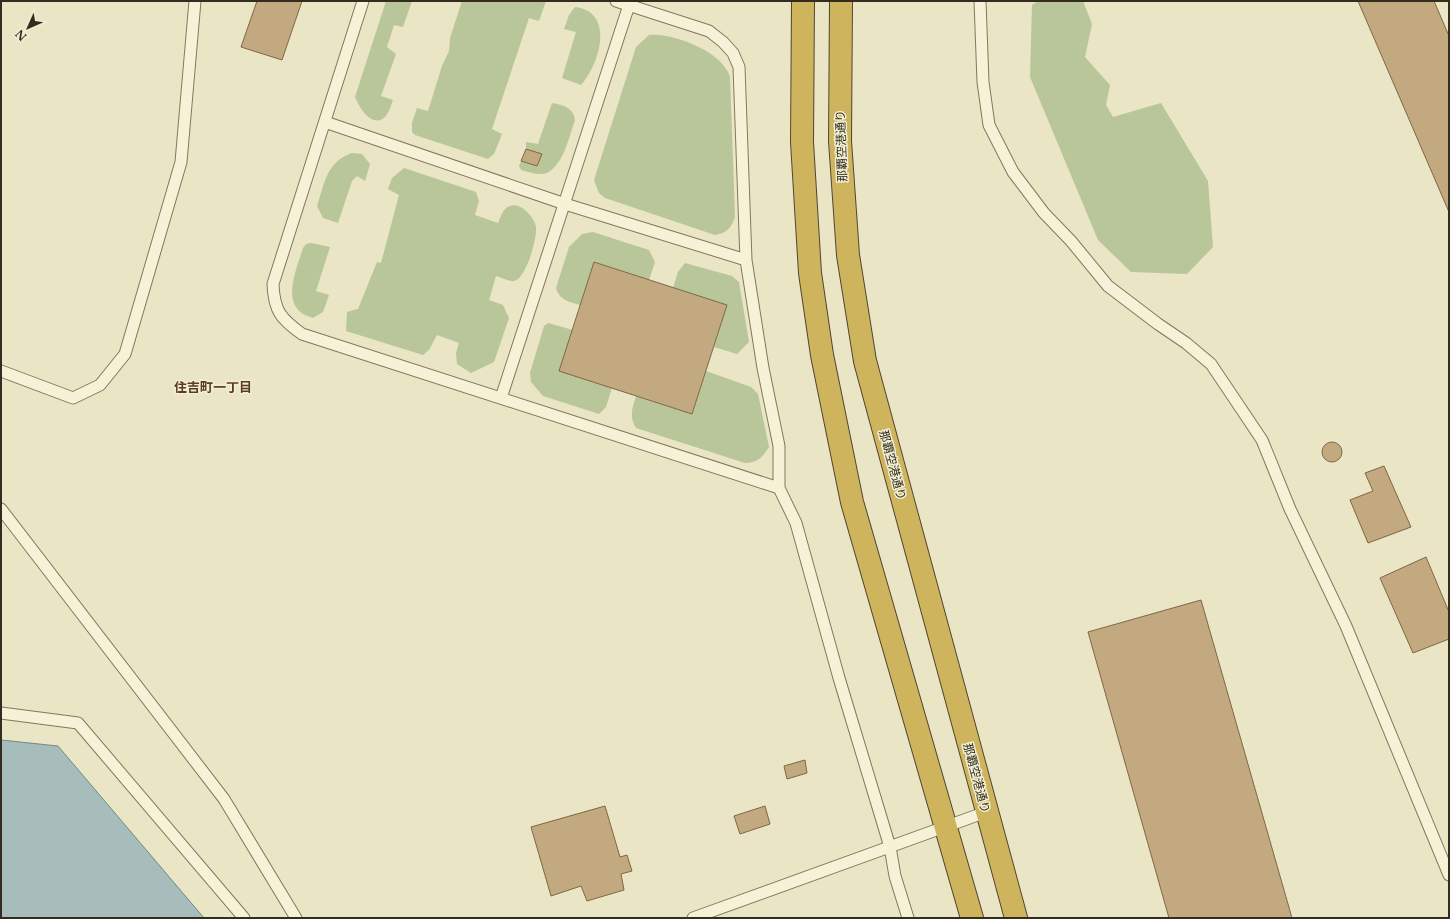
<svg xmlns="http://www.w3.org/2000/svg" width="1450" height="919" viewBox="0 0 1450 919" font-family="'Libre Baskerville','Noto Sans JP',serif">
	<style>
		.green { fill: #b8c69a }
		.water { fill: #a6bdbb; stroke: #6e8a88 }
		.building { fill: #c3a97f; stroke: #7e6745 }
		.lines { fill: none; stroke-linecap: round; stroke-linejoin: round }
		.lane-casing { stroke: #82785d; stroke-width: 13 }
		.highway-casing { stroke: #504631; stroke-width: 24 }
		.lane { stroke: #f5f2d7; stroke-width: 11 }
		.highway { stroke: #cfb45e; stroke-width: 22 }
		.labels { text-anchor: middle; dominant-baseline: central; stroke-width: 3; stroke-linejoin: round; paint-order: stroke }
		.street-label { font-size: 12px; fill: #342d1f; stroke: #f1efd3 }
		.neighbourhood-label { font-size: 13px; font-weight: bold; fill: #5c3a23; stroke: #f1efd3 }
	</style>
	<rect width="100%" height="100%" fill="#e9e5c5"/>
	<path class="green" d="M386,1H412L403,27L394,25L387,47L396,54L381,96L393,100C391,105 389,113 385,117C372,129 359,107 355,97Z
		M462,1H546L539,21L529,18L492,129L502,134L494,154L488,159L415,135L412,132V123L417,108L428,111L442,66L449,51L450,38Z
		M1038,1H1083L1092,24L1085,57L1110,85L1106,105L1113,117L1161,103L1208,181L1213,247L1187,274L1131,272L1098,240L1030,77L1032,5Z
		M575,7C616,12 599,65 581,85L562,78L576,32L564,29L569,15Z
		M649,35C674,33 723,52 730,77L735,217C731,228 727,233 715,235L605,198L599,193L594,180L636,47Z
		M552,103C563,105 574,108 575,120C569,137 564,164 547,173C539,176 529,172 521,170L519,166L521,161L537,166L541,155L526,149V142L538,144Z
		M352,153L362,154L370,164L365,181L357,176L352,181L338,223L323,218L317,206C325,183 326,162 352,153Z
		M404,168L476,192L479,201L475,215L498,223C501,217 502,209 510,206C521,202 534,217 536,227C537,239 526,279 514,281C509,282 501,277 496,276L489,300L503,305L509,318L494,362L471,373L457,364L456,353L459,343L437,335L429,350L423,355L346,331L347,312L358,309L377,262L381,263L399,195L388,189L392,178Z
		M593,232L649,250L655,262L649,280L595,262L580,305C570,302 559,300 556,288L569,247L582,234Z
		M311,243L330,247L316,291L329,295L323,312L313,318C278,309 296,271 303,248L306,244Z
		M685,263L732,276L739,282L749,342L737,354L714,347L727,305L673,288L678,272Z
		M548,323L573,330L612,388L606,407L599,414L543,396L531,382L530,373L544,326Z
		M706,371L751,387L758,394L769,447C762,458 758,462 745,463L636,428C629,416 632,409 636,396L692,414Z"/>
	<path class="water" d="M1,740L58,746L204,918H1Z"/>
	<path class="building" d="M257,1H302L282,60L241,47Z
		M1358,1H1434L1449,36V212Z
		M526,149L542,154L537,166L521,161Z
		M594,262L727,305L692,414L559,371Z
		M1322 452a10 10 0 1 1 20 0a10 10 0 1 1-20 0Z
		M1384,466L1411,527L1368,543L1350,500L1373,491L1365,473Z
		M1426,557L1449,612V639L1413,653L1380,578Z
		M1201,600L1292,918H1169L1088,632Z
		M805,760L807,773L787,779L784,766Z
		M605,806L620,857L627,855L632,871L621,874L624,890L587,901L581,886L551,896L531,827Z
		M765,806L770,824L740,834L734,816Z"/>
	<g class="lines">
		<defs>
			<path id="lane" d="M363,1L273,284C274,311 281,319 302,334L779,488
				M616,1L709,31L723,42L733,53L739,67L746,260L763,368L779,446V488L796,523L839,678L890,847L895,876L908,918
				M980,1L983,82L989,125L1013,172L1044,213L1071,241L1108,286L1158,324L1186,343L1211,364L1262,440L1290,509L1346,626L1449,875
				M325,122L565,204L746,260
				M1,371L73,398L100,385L125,354L181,162L195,1
				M501,398L629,5
				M1,509L224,799L296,918
				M1,713L78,723L244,918
				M693,918L986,812"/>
			<path id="highway" d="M803,1L802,142L810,273L822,355L852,502L972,918
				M841,1L840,141L848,255L865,361L1016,918"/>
		</defs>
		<use href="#lane" class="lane-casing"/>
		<use href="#highway" class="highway-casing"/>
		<use href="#lane" class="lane"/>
		<use href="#highway" class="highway"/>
	</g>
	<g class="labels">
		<g class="street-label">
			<text transform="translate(841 146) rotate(-92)">那覇空港通り</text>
			<text transform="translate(893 465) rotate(75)">那覇空港通り</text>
			<text transform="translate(977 778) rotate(75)">那覇空港通り</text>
		</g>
		<g class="neighbourhood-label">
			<text x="213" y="387">住吉町一丁目</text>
		</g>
	</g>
	<rect width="1450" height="919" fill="none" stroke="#342d1f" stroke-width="4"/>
	<g transform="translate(28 28) rotate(225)" stroke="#f1efd3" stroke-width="3" paint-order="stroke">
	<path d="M0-3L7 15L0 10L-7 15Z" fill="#342d1f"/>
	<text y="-6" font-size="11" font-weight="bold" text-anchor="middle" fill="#342d1f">N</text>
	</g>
</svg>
